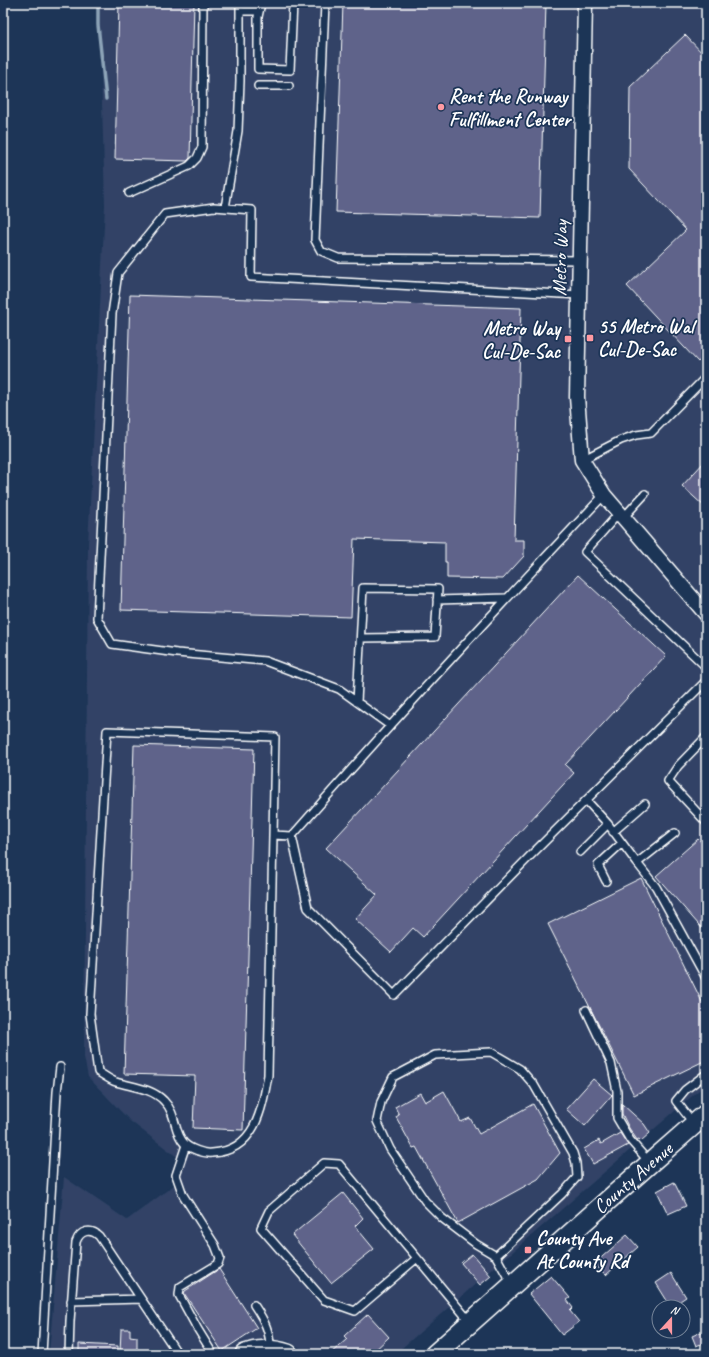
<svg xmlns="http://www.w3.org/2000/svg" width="709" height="1357" viewBox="0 0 709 1357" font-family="Caveat,sans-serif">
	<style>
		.built { fill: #304366 }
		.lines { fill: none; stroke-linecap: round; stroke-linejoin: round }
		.stream { stroke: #8da4b8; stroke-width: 3.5 }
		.building { fill: #5e648a; stroke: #fff }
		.lane-casing { stroke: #fff; stroke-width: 10 }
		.street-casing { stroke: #fff; stroke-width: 17 }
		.secondary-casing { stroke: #fff; stroke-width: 22 }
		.lane { stroke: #1d3557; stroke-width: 7 }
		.street { stroke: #1d3557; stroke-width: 14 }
		.secondary { stroke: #1d3557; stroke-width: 19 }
		.poi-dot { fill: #ff9aa2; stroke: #1d3557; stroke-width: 1.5 }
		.labels { text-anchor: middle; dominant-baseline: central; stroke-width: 3.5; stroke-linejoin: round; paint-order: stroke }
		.poi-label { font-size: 20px; font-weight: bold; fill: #fff; stroke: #1d3557; text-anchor: start }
		.street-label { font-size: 20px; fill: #fff; stroke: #1d3557 }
	</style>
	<rect width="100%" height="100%" fill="#1d3557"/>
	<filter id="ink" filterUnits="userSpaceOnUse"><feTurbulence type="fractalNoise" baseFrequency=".025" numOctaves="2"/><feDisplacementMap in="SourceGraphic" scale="8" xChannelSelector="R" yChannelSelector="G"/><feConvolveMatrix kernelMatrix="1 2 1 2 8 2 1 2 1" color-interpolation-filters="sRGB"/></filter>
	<g filter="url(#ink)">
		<path class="built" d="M99,3H661L671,9L693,3H706V1084L395,1354H311L288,1341L259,1339L232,1354H49L64,1177L127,1220L177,1183L181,1160L130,1121L88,1077L84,1057L88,544L105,205Z"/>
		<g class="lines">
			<path class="stream" d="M98,3V25L106,99"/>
		</g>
		<path class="building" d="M119,3H194L190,158L187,161L115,159Z
			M343,3H546L540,218L336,212Z
			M685,35L706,57V354L698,362L627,286L686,230L629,169L630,87Z
			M130,295L521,308L514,540H524V556L503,579L447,578V562H445V542L354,539L351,617L121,610Z
			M706,460V508L682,486Z
			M578,575L666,656L565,765L574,773L423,937L413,928L391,952L355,919L377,895L326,848Z
			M134,745L254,749L243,1130L193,1128L195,1076L124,1074Z
			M698,839L706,847V933L656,876Z
			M641,878L706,1010V1060L634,1095L548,924Z
			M593,1079L612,1095L585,1126L566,1109Z
			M444,1091L461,1122L470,1118L479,1134L533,1104L560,1153L538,1179L458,1223L416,1147L413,1148L396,1117L399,1115L395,1107L420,1093L425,1102Z
			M622,1104L644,1124L650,1133L641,1141L639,1139L637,1140L629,1128L622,1114Z
			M620,1133L628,1145L593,1164L584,1149L599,1140L601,1144Z
			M674,1182L686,1206L668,1214L657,1191Z
			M343,1193L363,1218L355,1226L374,1249L331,1283L292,1235Z
			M627,1235L638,1247L606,1275L594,1264Z
			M472,1254L491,1276L480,1285L461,1263Z
			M219,1269L257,1328L222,1351L184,1293L185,1291Z
			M671,1273L686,1297L671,1307L656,1283Z
			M551,1276L570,1298L567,1300L573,1308L570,1311L579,1322L562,1335L529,1294Z
			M368,1314L389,1337L371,1354H330L347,1339L344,1336Z
			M121,1329H130V1336L137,1337V1354H120Z
			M706,1330V1342L696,1346L692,1336Z
			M79,1344L118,1346V1354H79Z"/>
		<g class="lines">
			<defs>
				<path id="lane" d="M261,3L258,17V69L290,70L293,3
					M325,3L315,240L321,251L338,258L580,260
					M240,11H259
					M258,86H289
					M129,193L189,166L197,158L202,147L203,3
					M225,208L238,131L240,81V3
					M582,460L621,440L636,435L651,433L706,377
					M604,495C498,607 394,720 292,836L308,908L394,995L530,856L706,681
					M619,513L585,552L706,667
					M623,518L645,494
					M437,600L506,598
					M357,702L363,588L438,589L435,637L361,638
					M389,725L339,689L265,661L177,653L112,644L97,618L112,314L118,273L165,214L214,207L252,210L251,277L579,295
					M706,737L678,766L668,781L706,822
					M586,800L608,824L637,863
					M613,832L645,804
					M675,833L637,863L656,887L706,978
					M273,835L268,1075C262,1110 255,1151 212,1153C204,1154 190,1149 184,1143C173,1131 177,1114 164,1101C152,1088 132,1087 116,1082C110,1080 104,1075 98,1072L90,1014L107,731L275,737L273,835L292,836
					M580,852L608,824
					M606,881L598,865L622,843
					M586,1010L611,1063L617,1091V1118L630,1140L649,1162
					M694,1124L676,1101L685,1090L706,1074
					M186,1145L176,1175L183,1195L215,1245L220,1258L218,1264L180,1287L179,1295L197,1328L213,1354
					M496,1256L476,1244L442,1218L425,1201L390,1149L377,1121L381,1102L393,1077L435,1055L491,1052L520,1069L534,1085L573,1153L576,1163L577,1177L562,1194L496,1256L512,1285
					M417,1258L355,1311L324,1300L261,1228L269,1211L324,1163L339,1164L471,1323
					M71,1301L141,1299
					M254,1305C266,1323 269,1330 271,1351
					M42,1354L57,1092L60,1067
					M69,1354L70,1321L76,1242C80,1230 91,1228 99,1236L178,1354"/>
				<path id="street" d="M585,3L577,397L582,460L604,495L706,614"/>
				<path id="secondary" d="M245,1354C259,1349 274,1349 288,1354
					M435,1354L650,1163L706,1114"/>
			</defs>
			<use href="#lane" class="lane-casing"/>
			<use href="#street" class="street-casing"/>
			<use href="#secondary" class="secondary-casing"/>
			<use href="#lane" class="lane"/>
			<use href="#street" class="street"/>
			<use href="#secondary" class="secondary"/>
		</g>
	</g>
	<g class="poi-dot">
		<circle cx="441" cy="107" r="4"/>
		<rect x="586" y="334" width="8" height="8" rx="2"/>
		<rect x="564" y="335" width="8" height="8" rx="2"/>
		<rect x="524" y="1246" width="8" height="8" rx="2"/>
	</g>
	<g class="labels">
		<g class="poi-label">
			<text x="449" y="96">Rent the Runway<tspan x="449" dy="23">Fulfillment Center</tspan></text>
			<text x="598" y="326">55 Metro Wal<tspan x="598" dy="23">Cul-De-Sac</tspan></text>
			<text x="560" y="328" text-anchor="end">Metro Way<tspan x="560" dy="23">Cul-De-Sac</tspan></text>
			<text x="536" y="1238">County Ave<tspan x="536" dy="23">At County Rd</tspan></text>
		</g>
		<g class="street-label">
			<text transform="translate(560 258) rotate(-89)">Metro Way</text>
			<text transform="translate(633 1178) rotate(-41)">County Avenue</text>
		</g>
	</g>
	<rect width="709" height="1357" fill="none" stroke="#1d3557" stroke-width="16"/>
	<rect x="8" y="8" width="693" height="1341" fill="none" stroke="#fff" stroke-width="1.5" filter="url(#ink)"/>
	<g transform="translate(671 1319) rotate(21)"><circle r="19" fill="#1d3557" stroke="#77869a"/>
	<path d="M0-3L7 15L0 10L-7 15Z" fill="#ff9aa2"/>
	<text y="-6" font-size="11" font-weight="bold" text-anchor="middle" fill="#ffffff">N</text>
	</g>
</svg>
